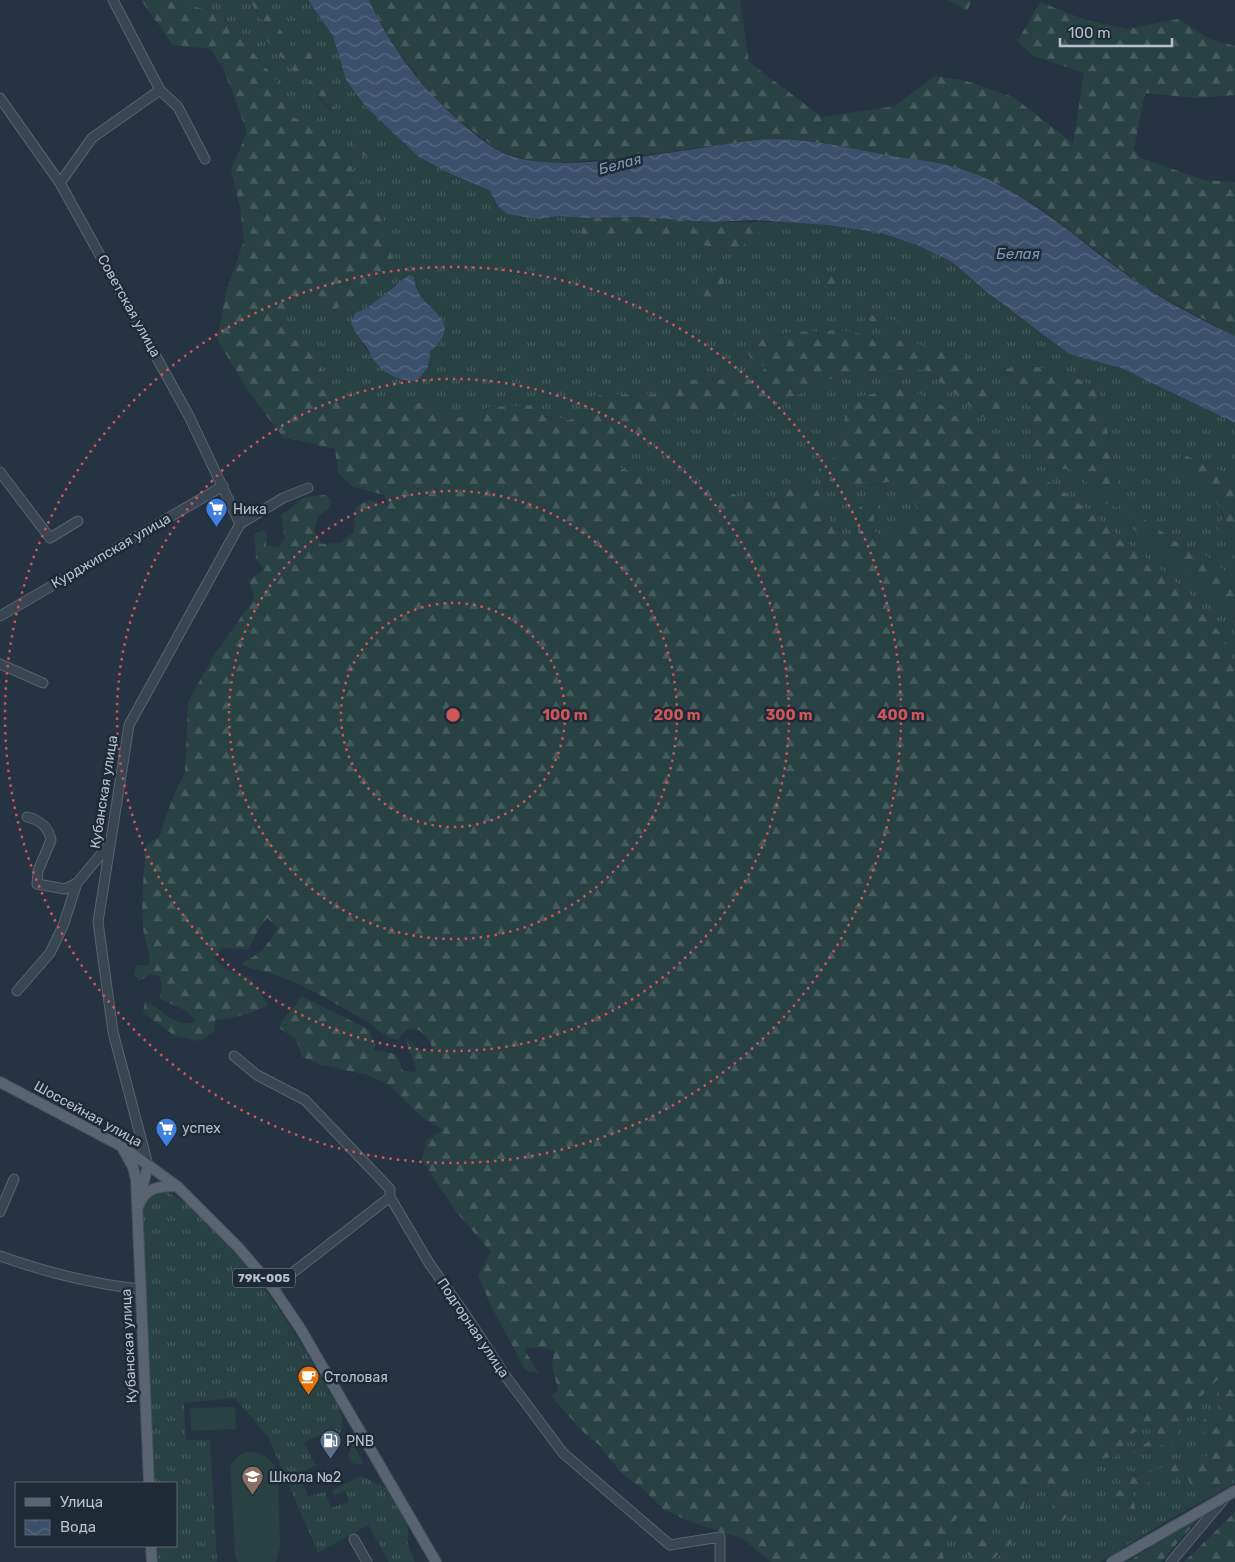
<svg xmlns="http://www.w3.org/2000/svg" width="1235" height="1562" viewBox="0 0 1235 1562" font-family="Rubik,sans-serif">
	<style>
		.grass { fill: url(#grass-tufts); fill-rule: evenodd }
		.forest { fill: url(#forest-firs) }
		.pitch { fill: #284143 }
		.water { fill: url(#water-waves) }
		.lines { fill: none; stroke-linecap: round; stroke-linejoin: round }
		.minor-casing { stroke: #58636f; stroke-width: 11 }
		.major-casing { stroke: #444e5b; stroke-width: 12 }
		.minor { stroke: #3a4552; stroke-width: 9 }
		.major { stroke: #586472; stroke-width: 10 }
		.ring { fill: none; stroke: #cd5659; stroke-width: 2.5; stroke-dasharray: 2.5 5 }
		.labels { text-anchor: middle; dominant-baseline: central; stroke-width: 5; stroke-linejoin: round; paint-order: stroke }
		.shield { fill: #1f2a37; stroke: #89939f; stroke-width: 1 }
		.shield-label { font-size: 12px; font-weight: bold; fill: #b7c0cc }
		.street-label { font-size: 14px; fill: #b7c0cc; stroke: #1f2a37 }
		.poi-label { font-size: 14px; fill: #b7c0cc; stroke: #1f2a37; text-anchor: start }
		.water-label { font-size: 15px; font-style: italic; fill: #7e97b3; stroke: #1f2a37 }
		.centre { fill: #cd5659; stroke: #1f2a37; stroke-width: 2.5 }
		.ring-label { font-size: 15px; text-anchor: middle; font-weight: bold; fill: #cd5659; stroke: #1f2a37; stroke-width: 5; stroke-linejoin: round; paint-order: stroke }
	</style>
	<defs>
		<pattern id="grass-tufts" width="24" height="20" patternUnits="userSpaceOnUse" patternTransform="scale(1.25)"><rect width="24" height="20" fill="#284143"/><path d="M3 7l-1-3M5 7V3M7 7l1-3M15 17l-1-3M17 17v-4M19 17l1-3" fill="none" stroke="#455b5d"/></pattern>
		<pattern id="forest-firs" width="22" height="20" patternUnits="userSpaceOnUse" patternTransform="scale(1.25)"><rect width="22" height="20" fill="#284143"/><path d="M5 1l3.5 6h-7zM16 11l3.5 6h-7z" fill="#455b5d"/></pattern>
		<pattern id="water-waves" width="16" height="10" patternUnits="userSpaceOnUse" patternTransform="scale(1.25)"><rect width="16" height="10" fill="#3b516b"/><path d="M0 5q4-4 8 0t8 0" fill="none" stroke="#55687f"/></pattern>
	</defs>
	<rect width="100%" height="100%" fill="#263342"/>
	<path class="grass" d="M168,0H249L268,29L261,33L297,75L302,76L315,52L291,47L282,32L256,0H308L333,36L346,80L380,120L393,130L405,145L453,175L489,190L494,199L539,219L559,216L585,218L581,233L589,237C632,230 689,235 729,255L774,222L827,225L881,233L917,245L952,262L988,293L1069,354L1121,368L1235,423V477L1182,454L1176,466C1209,491 1220,500 1231,540L1235,542V579L1205,555L1187,549L1145,520L1126,516V524C1147,539 1231,596 1235,620C1235,635 1235,654 1235,670L1220,633L1191,595L1066,493L1004,453L935,400L901,388L843,437L837,456L869,486L900,480L910,494L918,511L908,524L894,528L885,539L870,527L877,513L857,518L858,536L846,541L827,516L818,492L752,503L721,488L669,485L615,466L674,405L723,416L763,411L830,379L871,371L924,369L986,419L1000,401L866,336L839,330L791,332L761,339L766,366L755,379L682,380L662,394L599,395L570,420L491,407L455,419L426,403L392,401L356,403L338,391L310,353L280,327L292,296L311,301L326,316L372,286L393,263L323,129L292,117L283,88L220,13ZM315,73L331,104L374,163L357,150L339,120L318,97ZM409,275L414,277L417,290L439,344L430,352L428,367L388,374C373,360 359,342 351,323L355,313L367,308ZM1005,371L1099,390L1118,483L1111,488L1105,503L1086,481L1071,470L1048,467L1030,450L1034,414L1017,383Z
		M165,1190C174,1197 186,1202 194,1209C256,1264 297,1336 339,1407C345,1421 344,1441 325,1444L318,1435L304,1443L316,1465L299,1474L308,1496L325,1492L331,1508L349,1502L345,1491L333,1495L332,1490L361,1476L388,1489L408,1523V1545L415,1562H389L368,1525L318,1553L268,1437L235,1398L184,1403L186,1440H210L217,1562H158L157,1546H176V1483H154L142,1209L143,1203L155,1191Z
		M1223,1375L1218,1410L1209,1414L1208,1439L1222,1451L1195,1460L1134,1475L1133,1489L1170,1473L1186,1474L1209,1489L1235,1478V1483L1163,1523L1100,1562H990L1000,1555L1001,1538L987,1543L985,1527L1002,1509L1025,1506L1035,1478L1051,1485L1060,1524L1066,1518L1069,1481L1089,1462L1116,1456L1131,1434L1153,1423L1159,1432L1146,1443L1129,1450L1142,1455L1162,1444L1171,1447C1182,1417 1199,1396 1223,1375Z
		M353,1443L364,1465L352,1463L348,1455Z
		M963,1506L967,1553L974,1562H944L942,1545Z"/>
	<path class="forest" d="M141,0H168L220,13L283,88L292,117L323,129L382,211L393,263L372,286L325,316L311,301L292,296L280,326L310,353L338,391L356,403L392,401L426,403L455,419L491,407L534,405L545,417L570,420L599,395L661,394L682,380L755,379L766,367L752,362L746,347L761,339L791,332L839,330L908,342L964,355L1000,401L1002,426L986,419L924,369L872,371L830,379L763,411L723,417L674,405L615,466L669,485L721,488L752,503L776,500L783,484L797,483L818,491L827,516L846,541L858,535L857,518L859,507L877,503V513L870,527L885,539L894,528L908,524L918,511L910,494L900,480C869,485 852,490 822,478L818,469L837,456L847,407L862,396L900,388L935,400L1004,453L1066,493L1191,595L1220,633L1235,670V1478L1209,1489L1192,1488L1186,1474L1170,1473L1133,1489L1135,1509L1121,1510L1114,1502L1115,1486C1148,1466 1186,1464 1221,1451L1208,1439L1199,1426L1209,1414L1218,1410L1222,1376C1199,1396 1182,1418 1171,1447L1161,1444L1142,1455L1128,1451L1146,1443L1158,1433L1153,1424L1131,1434L1116,1456L1089,1462L1069,1481L1066,1518L1060,1524L1051,1485L1035,1479L1020,1515L1002,1510L985,1527L988,1543L1001,1538H1016L990,1562H974L967,1553L957,1534L963,1522V1507L942,1544L944,1562H771L743,1539L686,1520L663,1509L644,1490L622,1474L599,1445L586,1435L551,1396L558,1390L552,1366L554,1351L543,1347L524,1349L539,1373L526,1371L491,1306L478,1275L491,1252L457,1213L422,1160L426,1140L443,1130L423,1118L389,1085L368,1075L322,1065L302,1057L296,1039L279,1028C284,1015 295,1008 301,996L368,1029L375,1044L374,1050L396,1054L403,1071L417,1072L405,1037L418,1049L433,1052L430,1041L419,1030L407,1029L398,1040C379,1035 381,1030 366,1021C336,1004 306,985 273,974C262,970 251,971 241,963C260,955 267,946 278,928L267,918L258,930L249,949L222,948L214,958L227,970L249,978L269,1005C251,1014 235,1018 215,1020L214,1032L199,1041L175,1036L143,1013L145,1001C165,1010 171,1027 196,1022L187,1011L160,999L162,985L160,977L151,974L139,981L134,974L137,965H148C152,954 146,947 144,935C140,906 144,874 146,845L159,837L174,794L185,773L188,702L213,657L251,603L254,595L249,583L255,575L264,570L256,558L254,535L263,530L267,532L266,546L278,547L285,538L281,515L305,497L325,495L331,500L330,508L318,516L314,531L321,544L340,543L354,532L355,507L369,500L388,506L384,495L353,487L338,473L335,449L283,437L248,391L217,339L226,293L244,240L240,207L231,170L247,132L224,70L211,49L173,45Z
		M249,0H256L282,32L291,47L315,52L302,76L297,75L260,33L268,28Z
		M369,0H740L749,62L822,117L895,106L935,76L963,80L1013,97L1073,143L1084,73L1034,56L1017,42L1040,2L1086,20L1127,29L1178,19L1212,40L1235,46V95L1196,98L1145,93L1134,149L1141,158L1204,180L1235,182V336L1144,287L1038,206L1000,184L875,153L805,141L760,140L616,159L555,163L532,161L501,152L458,120L433,96L390,41Z
		M948,0H972L967,11Z
		M315,72L331,104L351,122L381,156L374,163L357,150L339,120L309,84Z
		M636,217L711,222H774L729,255C689,235 632,230 589,237L581,233L585,218Z
		M717,269L726,273L721,296L712,301L693,293L702,275Z
		M831,272L842,280L837,289H826L820,281L823,273Z
		M867,314L902,322L907,326H880L860,315Z
		M1019,365C1056,369 1067,372 1099,390L1118,483L1111,488L1119,508L1105,503L1086,481L1071,470L1048,467L1030,450L1034,414L1017,383L1005,370Z
		M1182,454L1235,477V542L1216,528L1224,516C1214,494 1195,481 1176,466L1177,460Z
		M1126,515L1145,520L1187,549L1205,555L1235,579V618C1204,578 1166,553 1126,524Z
		M1235,1512V1562H1184Z
		M1200,1517L1161,1562H1127Z"/>
	<path class="pitch" d="M235,1407L236,1429L191,1431L190,1408Z
		M246,1452C260,1451 270,1458 278,1470L280,1547L276,1562H238L235,1556L230,1465L239,1455Z"/>
	<path class="water" d="M308,0H369C387,41 414,78 446,109C462,124 482,142 501,152C556,180 694,146 758,140C802,136 848,148 891,156C912,159 934,161 955,167C1030,189 1079,244 1143,286C1172,305 1204,321 1235,336V423L1121,368L1069,354L988,293L952,262L917,245L881,233L827,225L755,220L711,222L636,217L585,218L559,216L539,219L507,214L499,207L489,190L453,175L419,157L366,107L346,80L333,36Z
		M409,275L414,277C415,281 415,286 417,289C426,313 466,320 430,352L428,367L417,381C400,382 383,374 373,359C370,355 369,350 366,346C359,338 355,333 351,323L355,313L367,308Z"/>
	<g class="lines">
		<defs>
			<path id="minor" d="M113,0L160,90L178,107L205,159
				M0,98L60,183L189,416L240,524
				M60,183L92,138L160,90
				M0,472L50,538L78,521
				M0,616L223,486
				M0,664L43,683
				M27,817C40,820 48,826 51,840L38,871L37,884L65,889L77,883
				M17,991L50,953L63,926L77,883L108,846
				M234,1056L257,1075L305,1100L390,1189V1197L429,1263L471,1323L504,1374L563,1453L670,1545L720,1537V1562
				M148,1165L113,1032L98,922L129,725L240,524L283,498L308,488
				M0,1212L14,1179
				M0,1256C45,1272 92,1284 140,1289
				M273,1288L390,1197
				M354,1539L367,1562
				M1171,1562L1224,1499"/>
			<path id="major" d="M0,1082L121,1146L148,1165L177,1186L239,1248L273,1288L300,1328L436,1562
				M123,1149L133,1167L136,1179L149,1483
				M140,1197L148,1165
				M138,1207C145,1187 159,1186 177,1186
				M151,1546L152,1562
				M1112,1562L1235,1491"/>
		</defs>
		<use href="#minor" class="minor-casing"/>
		<use href="#major" class="major-casing"/>
		<use href="#minor" class="minor"/>
		<use href="#major" class="major"/>
	</g>
	<g class="ring">
		<circle cx="453" cy="715" r="112"/>
		<circle cx="453" cy="715" r="224"/>
		<circle cx="453" cy="715" r="336"/>
		<circle cx="453" cy="715" r="448"/>
	</g>
	<defs>
		<symbol id="supermarket-pin" viewBox="-11 -11 22 30"><path d="M0 17L-7.5 6A9.5 9.5 0 1 1 7.5 6Z" fill="#3f7fe0" stroke="#1f2a37"/><path d="M-6-5.5h2.5l.6 2H6L4.5 2H-2.5L-4.4-4H-6ZM-1.5 3.2a1.3 1.3 0 1 0 .1 0ZM3 3.2a1.3 1.3 0 1 0 .1 0Z" fill="#fff"/></symbol>
		<symbol id="cafe-pin" viewBox="-11 -11 22 30"><path d="M0 17L-7.5 6A9.5 9.5 0 1 1 7.5 6Z" fill="#e8710a" stroke="#1f2a37"/><path d="M-5.5-4.5H6V0H3Q3 3.5 0 3.5H-2.5Q-5.5 3.5-5.5 0ZM3-3.2v2h1.7v-2ZM-6 4.5H4V6H-6Z" fill="#fff"/></symbol>
		<symbol id="fuel-pin" viewBox="-11 -11 22 30"><path d="M0 17L-7.5 6A9.5 9.5 0 1 1 7.5 6Z" fill="#5c6f8a" stroke="#1f2a37"/><path d="M-5.5-6h7V0h2V4h1.3V-2.5L3-4.5l.8-.8L6-3V5H2.5V1h-1V6h-7ZM-4.2-4.7v3.2H.2V-4.7Z" fill="#fff"/></symbol>
		<symbol id="school-pin" viewBox="-11 -11 22 30"><path d="M0 17L-7.5 6A9.5 9.5 0 1 1 7.5 6Z" fill="#8d6e63" stroke="#1f2a37"/><path d="M0-5L7-2L0 1L-7-2ZM-4 1L0 2.5L4 1V4Q0 6-4 4Z" fill="#fff"/></symbol>
	</defs>
	<g fill-rule="evenodd">
		<use href="#supermarket-pin" x="204" y="496" width="25" height="34"/>
		<use href="#supermarket-pin" x="154" y="1116" width="25" height="34"/>
		<use href="#cafe-pin" x="296" y="1364" width="25" height="34"/>
		<use href="#fuel-pin" x="318" y="1428" width="25" height="34"/>
		<use href="#school-pin" x="240" y="1464" width="25" height="34"/>
	</g>
	<g class="labels">
		<rect class="shield" x="233" y="1268.5" width="62" height="19" rx="4"/>
		<g class="shield-label">
			<text x="264" y="1278">79К-005</text>
		</g>
		<g class="street-label">
			<text transform="translate(129 306) rotate(61)">Советская улица</text>
			<text transform="translate(111 551) rotate(-30)">Курджипская улица</text>
			<text transform="translate(104 792) rotate(-81)">Кубанская улица</text>
			<text transform="translate(88 1114) rotate(29)">Шоссейная улица</text>
			<text transform="translate(473 1328) rotate(56)">Подгорная улица</text>
			<text transform="translate(129 1346) rotate(-93)">Кубанская улица</text>
		</g>
		<g class="poi-label">
			<text x="233" y="509">Ника</text>
			<text x="182" y="1128">успех</text>
			<text x="324" y="1377">Столовая</text>
			<text x="346" y="1441">PNB</text>
			<text x="269" y="1477">Школа №2</text>
		</g>
		<g class="water-label">
			<text transform="translate(620 164) rotate(-15)">Белая</text>
			<text x="1018" y="254">Белая</text>
		</g>
	</g>
	<circle cx="453" cy="715" r="8" class="centre"/>
	<g class="ring-label">
		<text x="565" y="720">100 m</text>
		<text x="677" y="720">200 m</text>
		<text x="789" y="720">300 m</text>
		<text x="901" y="720">400 m</text>
	</g>
	<rect x="15" y="1482" width="162" height="65" fill="#1f2a37" stroke="#5c6673"/>
	<rect x="25" y="1498" width="25" height="8" fill="#586472" stroke="#5c6673"/>
	<text x="60" y="1507" font-size="15" fill="#b7c0cc">Улица</text>
	<rect x="25" y="1520" width="25" height="15" fill="url(#water-waves)" stroke="#5c6673"/>
	<text x="60" y="1532" font-size="15" fill="#b7c0cc">Вода</text>
	<path d="M1060 38v8h112v-8" fill="none" stroke="#b7c0cc" stroke-width="2.5"/>
	<text x="1068" y="38" font-size="15" fill="#b7c0cc" stroke="#1f2a37" stroke-width="4" paint-order="stroke">100 m</text>
</svg>
